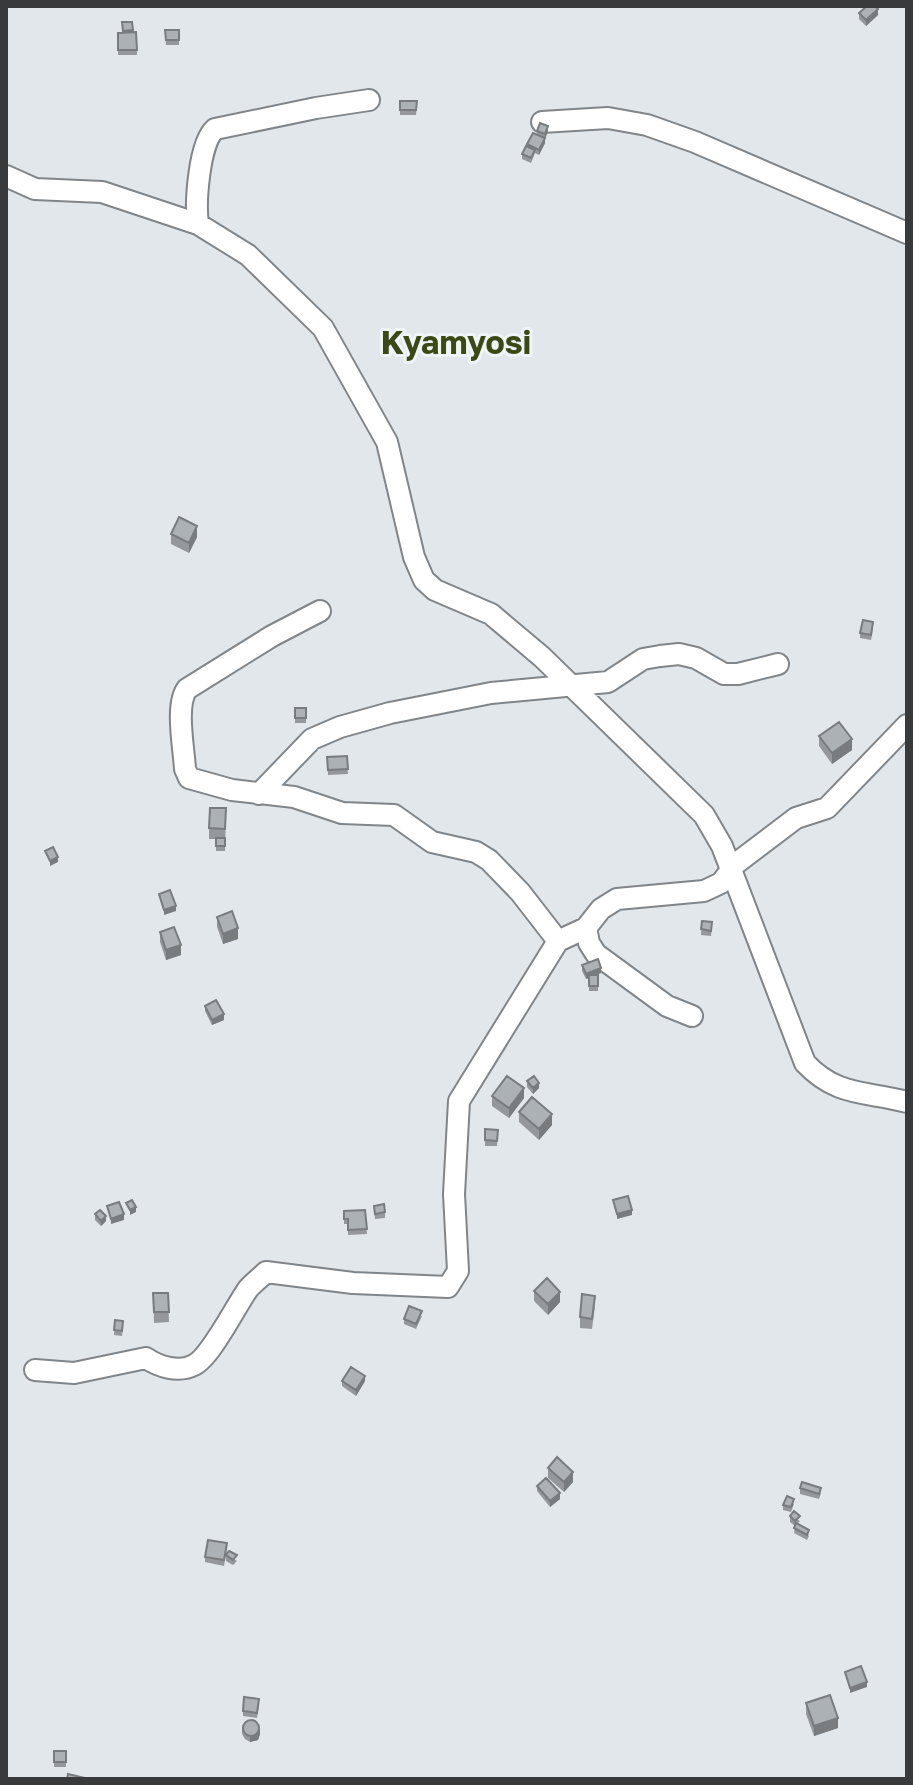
<svg xmlns="http://www.w3.org/2000/svg" width="913" height="1785" viewBox="0 0 913 1785" font-family="'Golos Text',sans-serif">
	<style>
		.lines { fill: none; stroke-linecap: round; stroke-linejoin: round }
		.street-casing { stroke: #808589; stroke-width: 24 }
		.street { stroke: #fff; stroke-width: 20 }
		.wall { fill: #94989c }
		.shaded-wall { fill: #787c7f }
		.building { fill: #acb1b5; stroke: #787c7f; stroke-width: 2 }
		.labels { text-anchor: middle; dominant-baseline: central; stroke-width: 6; stroke-linejoin: round; paint-order: stroke }
		.quarter-label { font-size: 32px; font-weight: bold; fill: #3b4a14; stroke: #eff4f9 }
	</style>
	<rect width="100%" height="100%" fill="#e2e7ec"/>
	<g class="lines">
		<defs>
			<path id="street" d="M369,100L316,108L215,129C199,143 195,203 198,224L248,255L323,328L387,442L414,557L424,580L435,590L491,614L542,657L704,815L722,846L805,1063C837,1097 866,1091 907,1102
				M542,122L608,118L647,125L695,142L907,233
				M6,176L35,189L102,192L198,224
				M320,611L272,636L187,689C175,705 184,749 185,769L189,778L232,790L294,797L342,813L394,815L432,842L476,852L489,860L520,892L558,941
				M259,794L312,739L340,727L390,713L491,693L608,682L643,659L660,656L679,654L696,658L724,674H738L778,664
				M730,868L796,818L827,808L907,725
				M586,928L589,943L596,954L667,1006L692,1016
				M35,1370L74,1373L146,1358C159,1367 179,1373 194,1365C210,1358 236,1306 248,1289C253,1283 260,1278 266,1272L353,1283L448,1287L458,1271L454,1194L459,1101L558,941L586,928L601,909L617,899L704,891L721,883L731,870"/>
		</defs>
		<use href="#street" class="street-casing"/>
		<use href="#street" class="street"/>
	</g>
	<path class="wall" d="M859,13L878,15L866,26L859,19Z
		M122,22H132L133,32H136L137,55H118V33H123Z
		M165,30H179V45H166Z
		M400,101H417L416,115H400Z
		M537,131H548L545,139V143L539,155L535,153L531,163L522,159V154L527,146V144L537,134Z
		M171,534L197,537L189,553L171,544Z
		M873,628L871,640L860,638V633Z
		M295,708H306V723H295Z
		M819,736L852,750L832,764L819,746Z
		M347,756L348,774L328,775L327,757Z
		M226,808L225,851H216V839H209V828Z
		M217,917L238,939L223,944L217,927Z
		M702,921L712,922L711,936L701,935Z
		M160,932L181,955L166,960L160,942Z
		M582,965L601,973L596,975H598V991H589V978L586,979L582,971Z
		M205,1006L224,1020L212,1025L205,1011Z
		M527,1081L539,1088L533,1094L527,1087Z
		M492,1096L524,1098L509,1118L492,1106Z
		M519,1112L552,1125L539,1140L519,1122Z
		M485,1129L498,1130L497,1146H485Z
		M374,1206L385,1212V1218L375,1219Z
		M365,1210L367,1234L348,1235V1224H344V1211Z
		M95,1214L106,1221L101,1226L95,1220Z
		M534,1291L560,1302L548,1315L534,1301Z
		M153,1293H168L169,1322L154,1323Z
		M595,1306L592,1329L580,1328V1317Z
		M422,1316L416,1329L404,1324V1319Z
		M115,1320L123,1327L122,1336L114,1335Z
		M342,1381H365L356,1396L342,1386Z
		M548,1468L573,1482L564,1492L548,1478Z
		M537,1486L560,1499L550,1507L537,1491Z
		M800,1488L821,1493L819,1499L800,1494Z
		M794,1504L791,1512L783,1510V1505Z
		M790,1516L800,1521L797,1524L809,1536L807,1540L794,1533L795,1526L790,1522Z
		M227,1548L224,1566L205,1562V1557Z
		M226,1555L237,1561L233,1565L226,1561Z
		M806,1703L838,1728L814,1736L806,1714Z
		M259,1704L257,1718L243,1716V1711Z
		M242,1728L260,1734L258,1740L250,1742L245,1739L242,1734Z
		M54,1751H66V1767H54Z"/>
	<path class="shaded-wall" d="M878,9V15L866,26V20Z
		M548,126V131L545,139V143L539,155V150L545,138V134Z
		M197,526V537L189,553V543Z
		M852,739V750L832,764V753Z
		M58,857V862L50,866V861Z
		M176,906V911L164,915V910Z
		M238,928V939L223,944V934Z
		M181,945V955L166,960V950Z
		M601,968V973L586,979V974Z
		M224,1014V1020L212,1025V1020Z
		M539,1083V1088L533,1094V1088Z
		M524,1088V1098L509,1118V1108Z
		M552,1114V1125L539,1140V1129Z
		M136,1207V1212L130,1215V1210Z
		M632,1210V1215L617,1219V1214Z
		M124,1214V1220L111,1224V1219Z
		M106,1216V1221L101,1226V1221Z
		M560,1292V1302L548,1315V1304Z
		M365,1376V1381L356,1396V1390Z
		M573,1472V1482L564,1492V1482Z
		M560,1493V1499L550,1507V1501Z
		M867,1682V1687L850,1693V1688Z
		M838,1718V1728L814,1736V1726Z
		M260,1729V1734L258,1740L250,1742V1737Z"/>
	<path class="building" d="M867,6H875L878,9L866,20L859,13Z
		M122,22H132L133,30L123,31Z
		M165,30H179V40H166Z
		M136,32L137,50H118V33Z
		M400,101H417L416,110H400Z
		M540,123L548,126L545,134L537,131Z
		M533,133L545,138L539,150L527,144Z
		M526,146L535,150L531,158L522,154Z
		M179,517L197,526L189,543L171,534Z
		M863,620L873,622L871,635L860,633Z
		M295,708H306V718H295Z
		M839,722L852,739L832,753L819,736Z
		M347,756L348,769L328,770L327,757Z
		M210,808H226L225,829L209,828Z
		M216,838H225V846H216Z
		M53,847L58,857L50,861L45,851Z
		M170,890L176,906L164,910L159,894Z
		M232,911L238,928L223,934L217,917Z
		M702,921L712,922L711,931L701,929Z
		M174,927L181,945L166,950L160,932Z
		M598,959L601,968L586,974L582,965Z
		M589,975H598V986H589Z
		M216,1000L224,1014L212,1020L205,1006Z
		M507,1076L524,1088L509,1108L492,1096Z
		M534,1076L539,1083L533,1088L527,1081Z
		M532,1097L552,1114L539,1129L519,1112Z
		M485,1129L498,1130L497,1141L485,1140Z
		M628,1196L632,1210L617,1214L613,1200Z
		M132,1200L136,1207L130,1210L126,1203Z
		M119,1202L124,1214L111,1219L107,1206Z
		M384,1204L385,1212L375,1214L374,1206Z
		M100,1210L106,1216L101,1221L95,1214Z
		M365,1210L367,1229L348,1230V1219H344V1211Z
		M547,1278L560,1292L548,1304L534,1291Z
		M153,1293H168L169,1312H154Z
		M582,1294L595,1296L592,1319L580,1317Z
		M409,1306L422,1311L416,1324L404,1319Z
		M115,1320L123,1321L122,1331L114,1330Z
		M351,1367L365,1376L356,1390L342,1381Z
		M557,1457L573,1472L564,1482L548,1468Z
		M546,1478L560,1493L550,1501L537,1486Z
		M802,1482L821,1488L819,1494L800,1488Z
		M787,1496L794,1499L791,1507L783,1505Z
		M794,1511L800,1516L795,1521L790,1516Z
		M796,1523L809,1530L807,1535L794,1528Z
		M208,1540L227,1543L224,1560L205,1557Z
		M229,1551L237,1555L233,1560L226,1555Z
		M861,1666L867,1682L850,1688L845,1672Z
		M830,1695L838,1718L814,1726L806,1703Z
		M244,1697L259,1699L257,1713L243,1711Z
		M243 1728a8 8 0 1 1 16 0a8 8 0 1 1-16 0Z
		M54,1751H66V1762H54Z
		M68,1774L85,1778V1779H67Z"/>
	<g class="labels">
		<g class="quarter-label">
			<text x="456" y="342">Kyamyosi</text>
		</g>
	</g>
	<rect width="913" height="1785" fill="none" stroke="#383a3c" stroke-width="16"/>
</svg>
